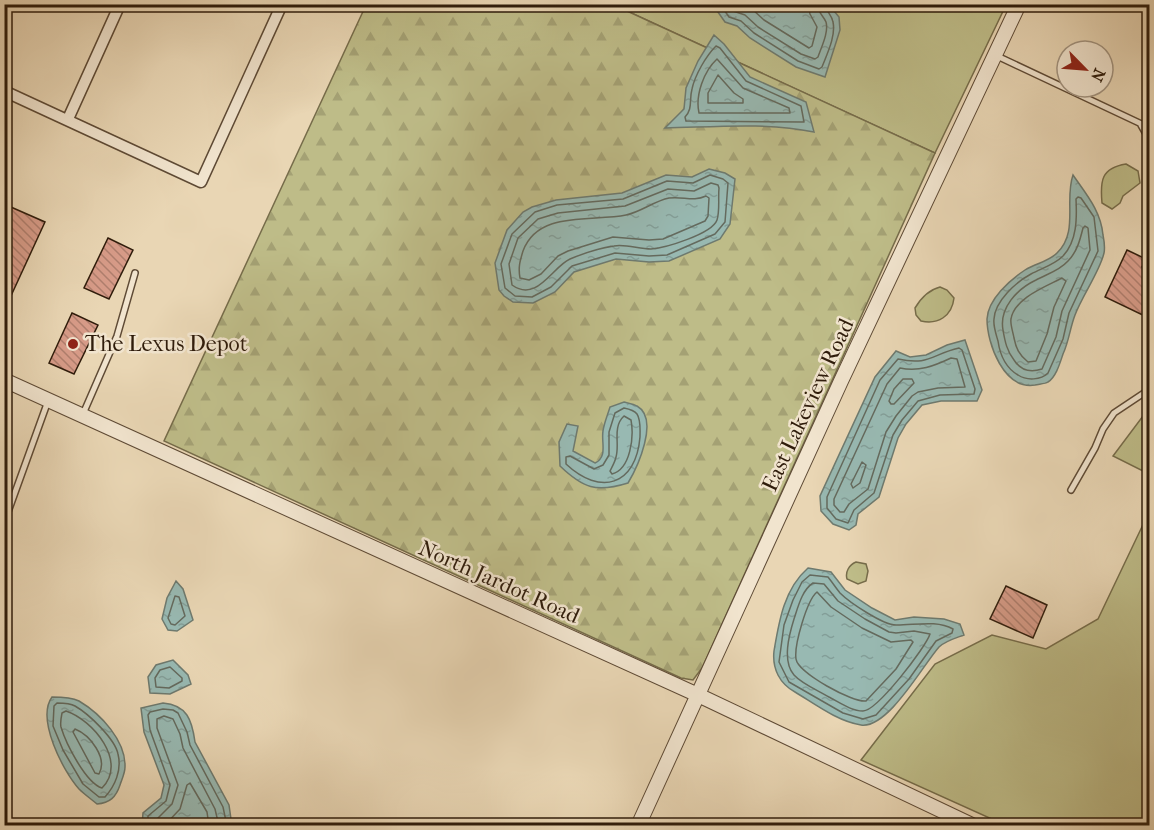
<svg xmlns="http://www.w3.org/2000/svg" width="1154" height="830" viewBox="0 0 1154 830" font-family="'IM FELL French Canon',serif">
	<style>
		.grass { fill: #bebc88; stroke: #766c4a; stroke-width: 1.5 }
		.forest { fill: url(#forest-firs); stroke: #766c4a; stroke-width: 1.5 }
		.water { fill: url(#water-ripples); stroke: #6e7a6f; stroke-width: 1.5 }
		.lines { fill: none; stroke-linecap: round; stroke-linejoin: round }
		.shore { stroke: #646a5e; stroke-width: 1.5 }
		.building { fill: url(#building-back-hatch); stroke: #2f1c0b; stroke-width: 1.5 }
		.service-casing { stroke: #5e4a35; stroke-width: 8 }
		.minor-casing { stroke: #5e4a35; stroke-width: 13 }
		.tertiary-casing { stroke: #5e4a35; stroke-width: 16 }
		.service { stroke: #f1e4ce; stroke-width: 5 }
		.minor { stroke: #f1e4ce; stroke-width: 10 }
		.tertiary { stroke: #f1e4ce; stroke-width: 14 }
		.poi-dot { fill: #8f2418; stroke: #f1e4ce; stroke-width: 2 }
		.labels { text-anchor: middle; dominant-baseline: central; stroke-width: 5; stroke-linejoin: round; paint-order: stroke }
		.poi-label { font-size: 22px; fill: #2f1c0b; stroke: #f1e4ce; text-anchor: start }
		.street-label { font-size: 22px; fill: #2f1c0b; stroke: #f1e4ce }
	</style>
	<defs>
		<pattern id="forest-firs" width="22" height="20" patternUnits="userSpaceOnUse" patternTransform="scale(1.5)"><rect width="22" height="20" fill="#bebc88"/><path d="M5 1l3.5 6h-7zM16 11l3.5 6h-7z" fill="#a4a174"/></pattern>
		<pattern id="water-ripples" width="26" height="14" patternUnits="userSpaceOnUse" patternTransform="scale(1.5)"><rect width="26" height="14" fill="#98b9b2"/><path d="M2 4q2-2 4 0t4 0M15 11q2-2 4 0t4 0" fill="none" stroke="#839e98"/></pattern>
		<pattern id="building-back-hatch" width="6" height="6" patternUnits="userSpaceOnUse" patternTransform="scale(1.5)"><rect width="6" height="6" fill="#d79b88"/><path d="M-1 5l2 2M0 0l6 6M5-1l2 2" fill="none" stroke="#af7e6d"/></pattern>
	</defs>
	<rect width="100%" height="100%" fill="#e9d6b4"/>
	<filter id="stains"><feTurbulence type="fractalNoise" baseFrequency=".00333" numOctaves="4"/><feColorMatrix values="0 0 0 0 .2 0 0 0 0 .09 0 0 0 0 .02 0 0 0 .5 -.17"/></filter>
	<radialGradient id="worn" r=".72"><stop offset=".6" stop-color="#630" stop-opacity="0"/><stop offset="1" stop-color="#630" stop-opacity=".3"/></radialGradient>
	<path class="grass" d="M614,5H1006L935,153Z
		M1126,164L1138,171L1140,183L1123,196L1120,203L1112,209L1102,203C1100,181 1101,168 1126,164Z
		M940,287L947,290L954,298C952,316 938,325 921,321L916,315L915,308C921,298 928,290 940,287Z
		M1149,408V474L1113,456Z
		M1149,512V825H1005L861,760L935,664L992,635L1046,649L1098,619Z
		M856,562L866,564L868,571L866,581L858,584L847,579C845,572 849,565 856,562Z"/>
	<path class="forest" d="M366,5H614L935,153L702,668L693,680L681,678L164,441Z"/>
	<path class="water" d="M713,5H829L839,17L840,30L825,77L796,67L750,38L737,26L725,22Z
		M714,35L724,44L750,77L806,102L814,132C766,122 714,127 665,128L684,109L686,88L698,61Z
		M709,169L725,173L735,179L730,224L720,239L669,261L649,262L616,259L574,272L555,292L533,303L513,302L504,296L499,290L495,263L507,230L523,212L532,207L556,200L622,193L666,175L692,177Z
		M1073,175C1086,194 1101,211 1103,235C1104,240 1105,248 1104,253C1100,271 1082,296 1075,315C1070,328 1069,341 1063,354C1060,363 1056,377 1048,382C1045,384 1039,384 1035,385C1004,390 987,344 987,319C988,299 1010,280 1025,270C1036,263 1048,262 1057,253C1079,232 1064,200 1073,175Z
		M965,340L982,390L977,401H941L922,405L906,424L898,438L879,497L858,514L856,525L849,530L833,524L821,511L820,496L875,377L896,351L910,357L926,355L947,345Z
		M624,402C628,403 634,404 637,406C660,419 637,468 628,483C596,493 583,488 560,466L559,442L567,424L578,426L573,451L595,463C608,457 601,442 603,431C604,423 608,414 610,407Z
		M808,568L831,572L845,590L872,608L895,620L914,617L944,619L960,624L964,635C956,638 945,641 939,647C923,665 888,729 861,725C837,721 815,704 795,692C780,684 772,669 774,651C779,621 784,589 808,568Z
		M176,581L183,589L193,620L177,631L168,630L162,619L167,598Z
		M173,660L188,675L191,684L170,694L150,693L148,677L156,665Z
		M52,697C61,697 71,697 79,701C101,714 126,741 125,767C125,773 122,779 120,785C116,797 110,803 97,804C91,799 84,794 79,789C63,771 36,719 52,697Z
		M163,703C187,705 192,720 195,742L229,805L231,819L234,825H142L143,813L161,798L164,785L144,732L141,708Z"/>
	<g class="lines">
		<path class="shore" d="M720,4L729,17L741,21L754,33L798,61L819,69L822,67C827,54 836,36 833,22C832,15 826,12 825,4
			M729,4L733,11L745,15L758,27L801,54L815,59L818,57C821,48 829,32 826,22C823,15 818,13 817,4
			M743,4L752,9L764,20L809,48L812,46L817,27L810,14L808,4
			M716,46L720,48L746,81L801,106L804,122L686,121L685,117C693,109 689,100 692,89C695,75 706,56 716,46Z
			M717,59L743,88L789,108L790,113H699C695,95 704,71 717,59Z
			M718,75L734,93L743,99V103H708V93Z
			M710,175L723,179L728,183L725,222L715,234L667,255L649,256L615,253L572,266L551,287L532,297L515,296L505,288L501,264L512,234L535,212L557,205L623,199L667,181L693,183Z
			M711,183L718,185L719,188C718,198 720,211 717,220C712,234 665,248 651,249C639,249 626,244 614,246C600,248 582,254 570,259C552,267 537,303 512,285L509,264L518,238L538,219L558,213L625,206L668,189L694,191Z
			M706,196L709,198L708,216L705,221L663,239L649,240L613,237L568,251L558,256L541,274L529,280L520,278C518,267 520,261 523,251C538,210 592,222 626,215C641,212 654,201 669,198C683,196 693,202 706,196Z
			M1078,197L1081,198L1094,217L1098,251L1069,313L1063,339L1048,373C1041,380 1027,381 1018,375C1006,368 1000,355 998,341C996,334 993,326 994,319C995,301 1016,282 1031,274C1042,268 1054,265 1063,256C1077,241 1077,219 1076,199Z
			M1085,226L1088,228L1090,250L1062,311L1056,337L1042,369C1030,373 1021,371 1014,360C1007,351 1005,342 1003,330C999,308 1017,289 1036,280C1047,274 1059,271 1068,261C1077,252 1080,240 1083,228Z
			M1062,278L1066,281L1054,307L1047,334L1036,361L1028,362C1019,355 1016,348 1014,338C1013,332 1010,324 1011,319C1014,298 1047,286 1062,278Z
			M959,348L962,350L975,389L974,394L940,395L918,401L902,420L893,435L874,493L854,510L848,523L836,519L827,508V497L880,380L898,359C929,366 932,354 959,348Z
			M951,358L957,359L965,387L938,388L918,392L912,396L896,416L886,432L868,489L849,504L844,512H840L834,505V499L887,384L900,368C919,372 934,366 951,358Z
			M903,379H912L914,383L894,404H891L889,401L894,389Z
			M624,408C629,409 634,410 637,414C641,420 640,430 640,437C636,486 600,496 566,464V457L570,456L594,469L603,465L609,455V432L615,413Z
			M624,416L631,420C634,436 631,469 612,474L610,471C612,467 615,462 616,457C620,444 612,427 624,416Z
			M862,462L866,465L860,483L853,488L851,484Z
			M810,575L828,577C832,582 836,588 840,593C849,602 884,626 897,625C916,625 937,620 953,629L952,633L936,641L909,679L876,715L863,719L843,713L789,682L779,662L784,625L793,600L802,582Z
			M813,583L824,584L838,601L865,619L889,632L896,633L914,631L930,634C926,647 877,711 863,711C851,711 839,702 829,697C819,691 802,684 794,675C782,661 789,635 794,619C798,607 802,590 813,583Z
			M817,592L831,607L862,628L891,642L911,640L913,642L896,669L866,701C853,703 798,673 796,659C794,645 807,600 817,592Z
			M175,596L179,597L185,616L175,625L171,624L168,618Z
			M170,667L182,678V681L169,688L156,687L155,678L160,670Z
			M57,703C63,703 70,703 75,706C89,714 115,739 118,754C122,770 115,786 105,797H99L83,784L63,750L53,726L54,706Z
			M66,711C93,720 128,762 102,788C86,783 66,744 61,727C60,723 61,718 62,713Z
			M75,729C90,735 108,758 99,774L95,773L73,732Z
			M148,826V816L166,801L170,785L150,730L148,715L150,712L163,709L173,710L178,713L187,732L190,745L223,807L227,826
			M155,826L156,820L172,804L178,785L157,728V719L164,716L173,719L180,734L183,748L215,809L219,826
			M164,826L180,809L187,785L190,783L207,812L209,826"/>
	</g>
	<path class="building" d="M4,204L45,222L4,311Z
		M108,238L133,250L109,299L84,288Z
		M1127,250L1146,259L1142,267L1149,271V318L1105,297Z
		M72,313L98,325L74,374L49,363Z
		M1006,586L1047,605L1033,638L990,619Z"/>
	<g class="lines">
		<defs>
			<path id="service" d="M997,56L1150,128
				M1141,125L1150,141
				M83,414L117,336L135,273
				M1071,490L1095,448L1103,429L1114,413L1150,389
				M4,523L48,401"/>
			<path id="minor" d="M4,91L201,182L282,4
				M68,119L120,4"/>
			<path id="tertiary" d="M4,380L698,695L974,826
				M638,826L841,381L1019,4"/>
		</defs>
		<use href="#service" class="service-casing"/>
		<use href="#minor" class="minor-casing"/>
		<use href="#tertiary" class="tertiary-casing"/>
		<use href="#service" class="service"/>
		<use href="#minor" class="minor"/>
		<use href="#tertiary" class="tertiary"/>
	</g>
	<circle class="poi-dot" cx="73" cy="344" r="6"/>
	<g class="labels">
		<g class="poi-label">
			<text x="85" y="344">The Lexus Depot</text>
		</g>
		<g class="street-label">
			<text transform="translate(808 405) rotate(-65)">East Lakeview Road</text>
			<text transform="translate(499 582) rotate(24)">North Jardot Road</text>
		</g>
	</g>
	<rect width="1154" height="830" fill="none" stroke="#e9d6b4" stroke-width="24"/>
	<rect x="6" y="6" width="1142" height="818" fill="none" stroke="#2f1c0b" stroke-width="3"/>
	<rect x="12" y="12" width="1130" height="806" fill="none" stroke="#2f1c0b" stroke-width="1.5"/>
	<g transform="translate(1085 69) rotate(115)"><circle r="28" fill="#f1e4ce" stroke="#a39480" stroke-width="1.5"/>
	<path d="M0-4.5L10 22L0 15L-10 22Z" fill="#8f2418"/>
	<text y="-9" font-size="16" font-weight="bold" text-anchor="middle" fill="#2f1c0b">N</text>
	</g>
	<rect width="100%" height="100%" filter="url(#stains)"/>
	<rect width="100%" height="100%" fill="url(#worn)"/>
</svg>
